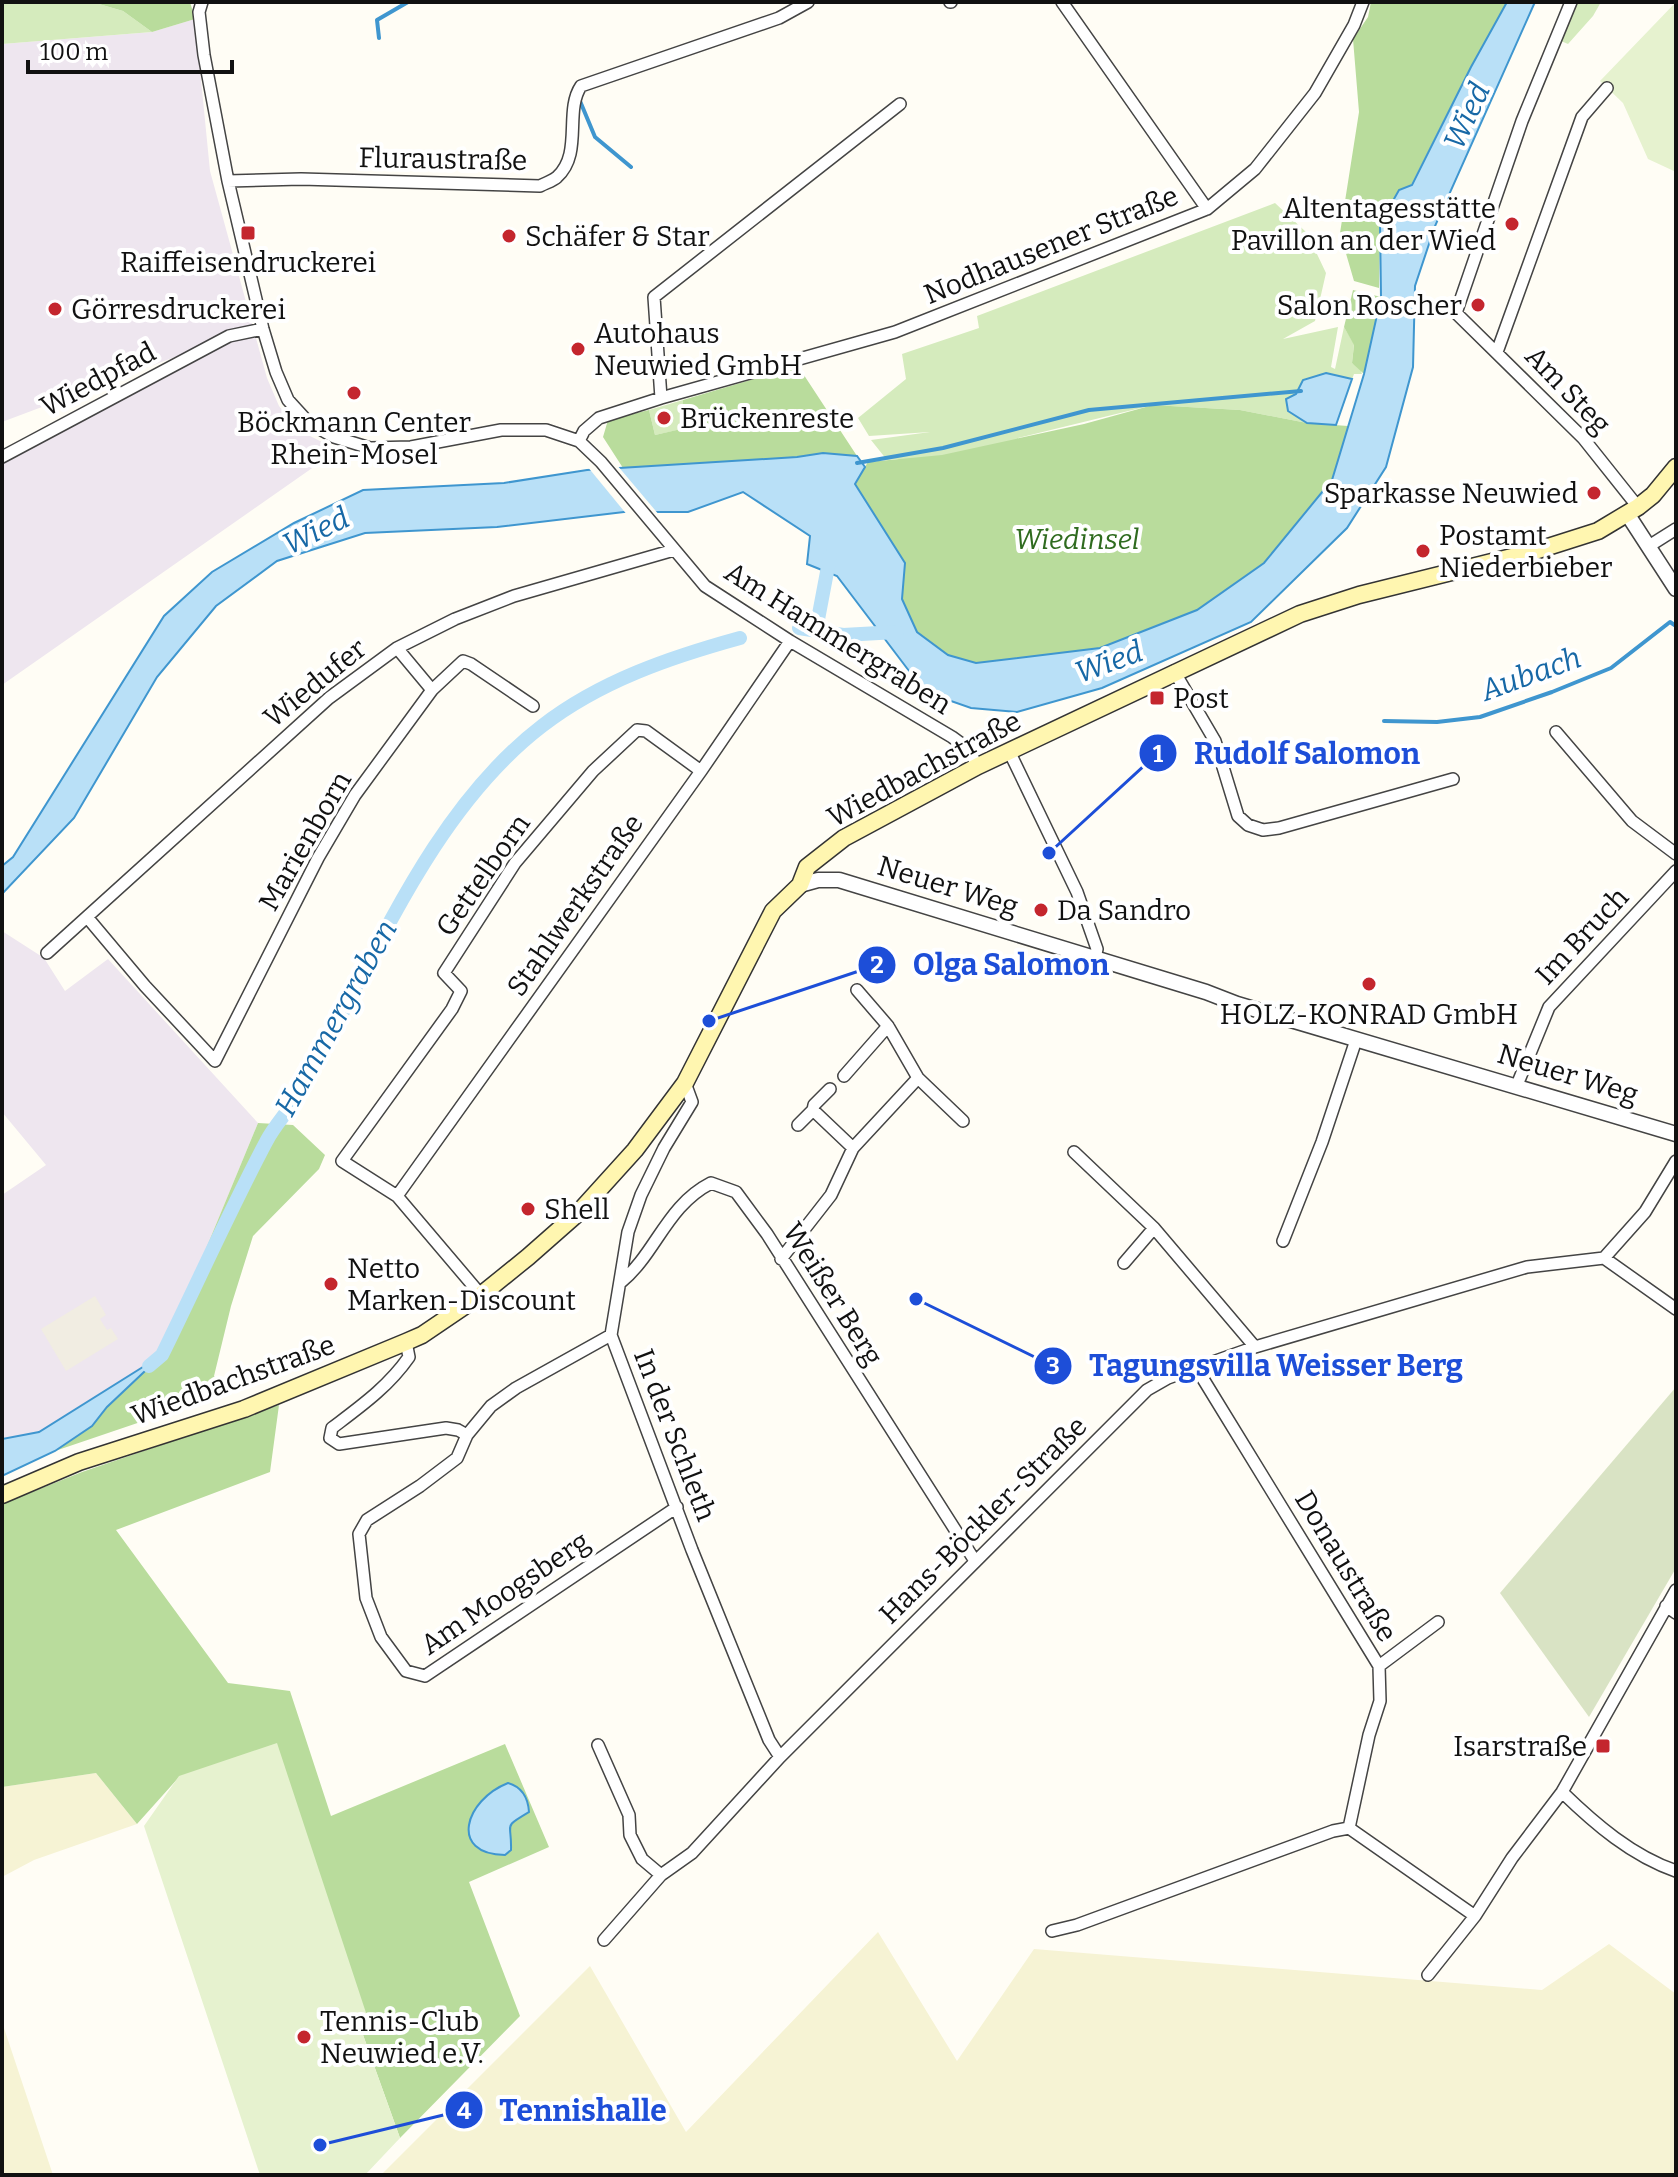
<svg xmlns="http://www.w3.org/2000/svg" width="1678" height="2177" viewBox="0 0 1678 2177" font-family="Bitter,serif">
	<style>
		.industrial { fill: #eee6ef }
		.farmland { fill: #f6f3d4 }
		.green { fill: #d5ebbd }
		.forest { fill: #b9dc9c }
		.cemetery { fill: #d9e3c4 }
		.pitch { fill: #e6f2cf }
		.plaza { fill: #f1ede2 }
		.water { fill: #b9e0f7; stroke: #3f96cf; stroke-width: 2 }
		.pier { fill: #fffdf5 }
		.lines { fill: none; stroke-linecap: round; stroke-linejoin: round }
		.stream { stroke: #3f96cf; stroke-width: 4 }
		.canal { stroke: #b9e0f7; stroke-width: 14 }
		.minor-casing { stroke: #444; stroke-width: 14 }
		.tertiary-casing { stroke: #444; stroke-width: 17 }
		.secondary-casing { stroke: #333; stroke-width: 19 }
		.minor { stroke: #fff; stroke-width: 11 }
		.tertiary { stroke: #fff; stroke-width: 14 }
		.secondary { stroke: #fff6b0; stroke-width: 16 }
		.poi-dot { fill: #c4262e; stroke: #fff; stroke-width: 3 }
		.labels { text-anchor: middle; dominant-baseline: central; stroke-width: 8; stroke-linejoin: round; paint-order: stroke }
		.street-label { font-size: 28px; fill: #111; stroke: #fff }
		.poi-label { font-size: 28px; fill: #111; stroke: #fff; text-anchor: start }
		.park-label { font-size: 28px; font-style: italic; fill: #2f6b1f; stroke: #fff }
		.water-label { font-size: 30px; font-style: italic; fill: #1768a6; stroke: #fff }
		.leader { fill: none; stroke: #1d4ed8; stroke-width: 3 }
		.callout-dot { fill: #1d4ed8; stroke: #fff; stroke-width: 3 }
		.mark-label { font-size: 24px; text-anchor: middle; font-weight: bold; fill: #fff }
		.callout-label { font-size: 30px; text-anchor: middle; font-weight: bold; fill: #1d4ed8; stroke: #fff; stroke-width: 8; stroke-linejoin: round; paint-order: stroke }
	</style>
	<rect width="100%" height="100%" fill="#fffdf5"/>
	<path class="industrial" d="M195,19L210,171L267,378L279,406L298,430L338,450L2,685V463L220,340L2,422V44L152,32Z
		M2,931L44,958L65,991L108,959L258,1123L162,1355L39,1432L2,1439V1195L46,1165L2,1112Z"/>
	<path class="farmland" d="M96,1773L137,1824L34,1860L2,1877V1787Z
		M878,1932L957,2061L1034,1949L1542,1990L1609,1944L1676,1994V2175H381L590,1966L686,2132Z
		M2,2022L53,2175H2Z"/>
	<path class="green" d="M2,2H92L123,11L152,32L2,44Z
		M1577,2H1601L1593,16L1568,44L1561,41Z
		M1275,203L1307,233L1326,273L1315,321L1283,339L1338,327L1331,367L1335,369L1344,327L1354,344L1352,363L1360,368L1362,374H1354L1336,425L1307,423L1240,410L1153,405L1018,438L1017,513L897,459L887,460L871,440L930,432L869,436L858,418L906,379L902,354L979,328L977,316Z
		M683,400L682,429L655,435L649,410Z"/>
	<path class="forest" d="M92,2H190L195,19L152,32L123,11Z
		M1371,2H1507L1471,67L1411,185L1380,224L1379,288L1354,281L1340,233L1359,112L1353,39L1368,17Z
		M1353,290L1381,297L1364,374L1352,363L1354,345L1344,327Z
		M798,366L857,456L823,453L797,457L623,468L603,437L608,420L649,410L655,435L681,429L683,400Z
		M1153,405L1240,410L1307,423L1348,426L1332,480L1264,563L1197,610L1100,648L976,663L948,655L917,632L902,599L905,563L854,484L868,462L942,455L1084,424Z
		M258,1123L293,1125L325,1155L319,1169L253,1236L231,1306L214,1376L226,1389L220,1395L55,1451L92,1426L107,1407L162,1355Z
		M279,1405L270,1472L116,1530L228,1683L290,1691L331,1816L505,1744L549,1847L469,1882L520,2016L400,2138L362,2032L371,2028L180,1776L137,1824L96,1773L2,1787V1504L82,1472Z"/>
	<path class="cemetery" d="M1676,1387V1568L1589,1717L1500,1593Z"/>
	<path class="pitch" d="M1676,2V172L1648,159L1623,103L1600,81Z
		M277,1743L371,2028L362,2032L400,2138L365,2175H260L144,1826L179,1776Z"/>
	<path class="plaza" d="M95,1296L106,1315L100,1319L107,1330L111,1328L118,1339L66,1371L41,1329Z"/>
	<path class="water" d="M1507,2H1535L1435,226L1415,286L1413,367L1386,467L1347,528L1251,622L1102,688L1017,712L971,708L925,692L837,576L807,564L810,536L743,492L688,512H624L497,527L365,533L277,561L216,606L157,677L74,818L2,894V866L13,857L164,616L212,572L294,523L363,490L504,483L587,470L797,457L823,453L857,456L865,467L855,484L905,563L902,599L917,632L948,655L976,663L1100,648L1197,610L1264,563L1332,480L1364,374L1381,297L1380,224L1399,190L1412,185L1471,67Z
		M1326,373L1352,379L1336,425L1307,423L1288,411L1286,399L1296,394L1303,380Z
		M162,1355L107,1407L92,1426L55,1451L2,1476V1439L39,1432Z
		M508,1783C522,1787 528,1797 529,1812C502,1828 512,1822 511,1850L505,1855C448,1854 465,1800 508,1783Z"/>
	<path class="pier" d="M617,465L660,516H628L587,466Z"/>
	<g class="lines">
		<path class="stream" d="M379,38L377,20L408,2
			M580,101L595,137L631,167
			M857,463L943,448L1089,410L1301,391
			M1384,721L1437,722L1480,717L1552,692L1611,668L1670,622L1676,626"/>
		<path class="canal" d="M799,628L843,635L897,632
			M816,630L830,556
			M149,1366L162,1355C197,1284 229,1212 266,1142C273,1128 284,1116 293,1103C305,1086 314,1068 323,1050C383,938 439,805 542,726C600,681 671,657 740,638"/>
		<defs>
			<path id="minor" d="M202,2L199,12L204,55L228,181L263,329L276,372L288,400L309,423L334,437L370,448L411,447L501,430H546L579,441L601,462L705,586L790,641L952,737L967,748L978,766
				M950,2H951
				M1062,2L1207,209
				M1571,2L1522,121L1456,313L1583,438L1638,507
				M228,181L301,179L540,186C545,183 553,181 557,177C583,154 564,111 581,86L779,18L808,2
				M1497,352L1582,117L1607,88
				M661,398L654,297L900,104
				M579,441L584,431L599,418L661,398L895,332L1207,209L1255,169L1315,93L1354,25L1363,2
				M2,457L229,336L263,329
				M1649,546L1676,529
				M397,648L432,690
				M1174,671L1215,741L1238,816L1248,825L1263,830L1279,828L1453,779
				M1556,732L1632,821L1676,854
				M1009,751L1077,892L1097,949L1095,958
				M87,917L145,986L215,1061L318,858L355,795L432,690L463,661L471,664L533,706
				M47,953L329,698L397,648L455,619L514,596L674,550
				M857,990L888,1026L918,1078L963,1121
				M844,1076L888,1026
				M685,1083L692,1102L664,1148L641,1195L628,1232L611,1335L692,1550L769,1740L780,1757
				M1517,1085L1549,1007L1676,871
				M830,1089L814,1105L813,1110L853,1148
				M798,1125L813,1110
				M1074,1152L1154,1228L1255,1347
				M397,1196L701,771L790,641
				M1283,1241L1322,1142L1356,1040
				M1604,1258L1676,1309
				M781,1259L831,1195L853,1148L918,1078
				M1124,1263L1154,1228
				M620,1283C656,1254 666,1206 711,1183L736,1192L767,1234L975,1561
				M481,1295L397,1196L342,1161L452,1009L461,991L444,973L515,863L593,771L637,730L646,731L701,771
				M611,1335L516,1388L491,1406L467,1435L457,1458L420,1486L367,1520L359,1534L366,1598L381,1637L406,1671L425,1676L677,1507
				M406,1342L409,1357C388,1387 361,1406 332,1428L330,1438L339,1444L446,1428L458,1430L467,1435
				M1197,1369L1379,1666L1380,1701L1369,1735L1349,1828
				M1666,1606L1676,1613
				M1379,1666L1438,1622
				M598,1745L629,1815L630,1835L642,1859L661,1875
				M1562,1792C1595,1824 1632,1856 1676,1871
				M1349,1828L1475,1916
				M1052,1931L1077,1925L1333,1831L1349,1828
				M604,1940L661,1875L692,1853L780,1757L1147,1390L1168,1378L1255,1347L1527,1267L1604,1258L1645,1212L1676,1161
				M1428,1975L1475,1916L1512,1858L1562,1792L1676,1590"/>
			<path id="tertiary" d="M1628,515L1676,589
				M800,885L818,880H839L1206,992L1237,1004L1676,1134"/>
			<path id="secondary" d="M2,1495L79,1462L244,1409L406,1342L422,1335L481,1295L528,1257L578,1213L635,1150L685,1083L773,911L800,885L807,867L844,838L978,766L1300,614L1359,595L1532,552L1598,531L1638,507L1653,495L1676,467"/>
		</defs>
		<use href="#minor" class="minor-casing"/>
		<use href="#tertiary" class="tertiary-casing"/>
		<use href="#secondary" class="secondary-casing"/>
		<use href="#minor" class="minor"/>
		<use href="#tertiary" class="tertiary"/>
		<use href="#secondary" class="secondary"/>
	</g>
	<g class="poi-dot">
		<circle cx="1512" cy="224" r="8"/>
		<rect x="240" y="225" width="16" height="16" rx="4"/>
		<circle cx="509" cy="236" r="8"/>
		<circle cx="1478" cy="305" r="8"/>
		<circle cx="55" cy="309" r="8"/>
		<circle cx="578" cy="349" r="8"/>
		<circle cx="354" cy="393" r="8"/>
		<circle cx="664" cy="418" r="8"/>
		<circle cx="1594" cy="493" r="8"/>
		<circle cx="1423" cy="551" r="8"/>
		<rect x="1149" y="690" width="16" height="16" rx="4"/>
		<circle cx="1041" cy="910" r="8"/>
		<circle cx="1369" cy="984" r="8"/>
		<circle cx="528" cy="1209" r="8"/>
		<circle cx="331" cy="1284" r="8"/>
		<rect x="1595" y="1738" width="16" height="16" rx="4"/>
		<circle cx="304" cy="2037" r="8"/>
	</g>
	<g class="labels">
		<g class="street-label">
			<text transform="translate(443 159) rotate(1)">Fluraustraße</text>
			<text transform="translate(1051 245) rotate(-22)">Nodhausener Straße</text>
			<text transform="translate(98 379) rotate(-28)">Wiedpfad</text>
			<text transform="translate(1568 390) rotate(46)">Am Steg</text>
			<text transform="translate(838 638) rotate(32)">Am Hammergraben</text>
			<text transform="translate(315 683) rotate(-39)">Wiedufer</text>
			<text transform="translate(924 769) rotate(-28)">Wiedbachstraße</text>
			<text transform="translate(305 841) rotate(-60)">Marienborn</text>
			<text transform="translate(483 875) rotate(-55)">Gettelborn</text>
			<text transform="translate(948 886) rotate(17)">Neuer Weg</text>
			<text transform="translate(575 905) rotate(-55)">Stahlwerkstraße</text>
			<text transform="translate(1582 936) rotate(-47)">Im Bruch</text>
			<text transform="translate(1568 1074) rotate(17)">Neuer Weg</text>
			<text transform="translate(833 1294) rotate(58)">Weißer Berg</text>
			<text transform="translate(233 1380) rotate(-20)">Wiedbachstraße</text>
			<text transform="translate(675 1435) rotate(69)">In der Schleth</text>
			<text transform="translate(983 1520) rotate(-45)">Hans-Böckler-Straße</text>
			<text transform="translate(1346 1566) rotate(59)">Donaustraße</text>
			<text transform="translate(505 1593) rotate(-34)">Am Moogsberg</text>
		</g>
		<g class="poi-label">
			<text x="1496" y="208" text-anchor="end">Altentagesstätte<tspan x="1496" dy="32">Pavillon an der Wied</tspan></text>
			<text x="525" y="236">Schäfer &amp; Star</text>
			<text x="248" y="262" text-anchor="middle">Raiffeisendruckerei</text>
			<text x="1462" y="305" text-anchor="end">Salon Roscher</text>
			<text x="71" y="309">Görresdruckerei</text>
			<text x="594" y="333">Autohaus<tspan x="594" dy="32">Neuwied GmbH</tspan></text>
			<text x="680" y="418">Brückenreste</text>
			<text x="354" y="422" text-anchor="middle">Böckmann Center<tspan x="354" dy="32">Rhein-Mosel</tspan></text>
			<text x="1578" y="493" text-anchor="end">Sparkasse Neuwied</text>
			<text x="1439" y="535">Postamt<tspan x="1439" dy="32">Niederbieber</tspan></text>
			<text x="1173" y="698">Post</text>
			<text x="1057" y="910">Da Sandro</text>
			<text x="1369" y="1014" text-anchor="middle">HOLZ-KONRAD GmbH</text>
			<text x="544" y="1209">Shell</text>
			<text x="347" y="1268">Netto<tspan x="347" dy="32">Marken-Discount</tspan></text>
			<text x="1587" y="1746" text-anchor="end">Isarstraße</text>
			<text x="320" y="2021">Tennis-Club<tspan x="320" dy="32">Neuwied e.V.</tspan></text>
		</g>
		<g class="park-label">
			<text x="1077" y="539">Wiedinsel</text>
		</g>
		<g class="water-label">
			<text transform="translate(1467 116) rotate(-65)">Wied</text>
			<text transform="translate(316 531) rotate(-26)">Wied</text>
			<text transform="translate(1109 662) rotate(-20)">Wied</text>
			<text transform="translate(1531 674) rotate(-20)">Aubach</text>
			<text transform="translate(336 1018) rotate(-61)">Hammergraben</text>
		</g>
	</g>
	<path class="leader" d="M1049 853L1158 753M709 1021L877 965M916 1299L1053 1366M320 2145L464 2110"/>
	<g class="callout-dot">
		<circle cx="1049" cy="853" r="8"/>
		<circle cx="709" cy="1021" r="8"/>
		<circle cx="916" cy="1299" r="8"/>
		<circle cx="320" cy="2145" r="8"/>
		<circle cx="1158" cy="753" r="20"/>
		<circle cx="877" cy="965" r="20"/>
		<circle cx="1053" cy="1366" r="20"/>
		<circle cx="464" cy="2110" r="20"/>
	</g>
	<g class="mark-label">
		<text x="1158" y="762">1</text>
		<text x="877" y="973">2</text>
		<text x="1053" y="1374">3</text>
		<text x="464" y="2119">4</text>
	</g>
	<g class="callout-label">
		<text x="1307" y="764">Rudolf Salomon</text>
		<text x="1011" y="975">Olga Salomon</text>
		<text x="1276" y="1376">Tagungsvilla Weisser Berg</text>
		<text x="583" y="2121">Tennishalle</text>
	</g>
	<rect width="1678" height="2177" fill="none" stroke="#111111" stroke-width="8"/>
	<path d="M28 60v12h204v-12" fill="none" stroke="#111111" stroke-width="4"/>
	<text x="40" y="60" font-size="24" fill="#111111" stroke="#ffffff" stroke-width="6" paint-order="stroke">100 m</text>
</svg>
